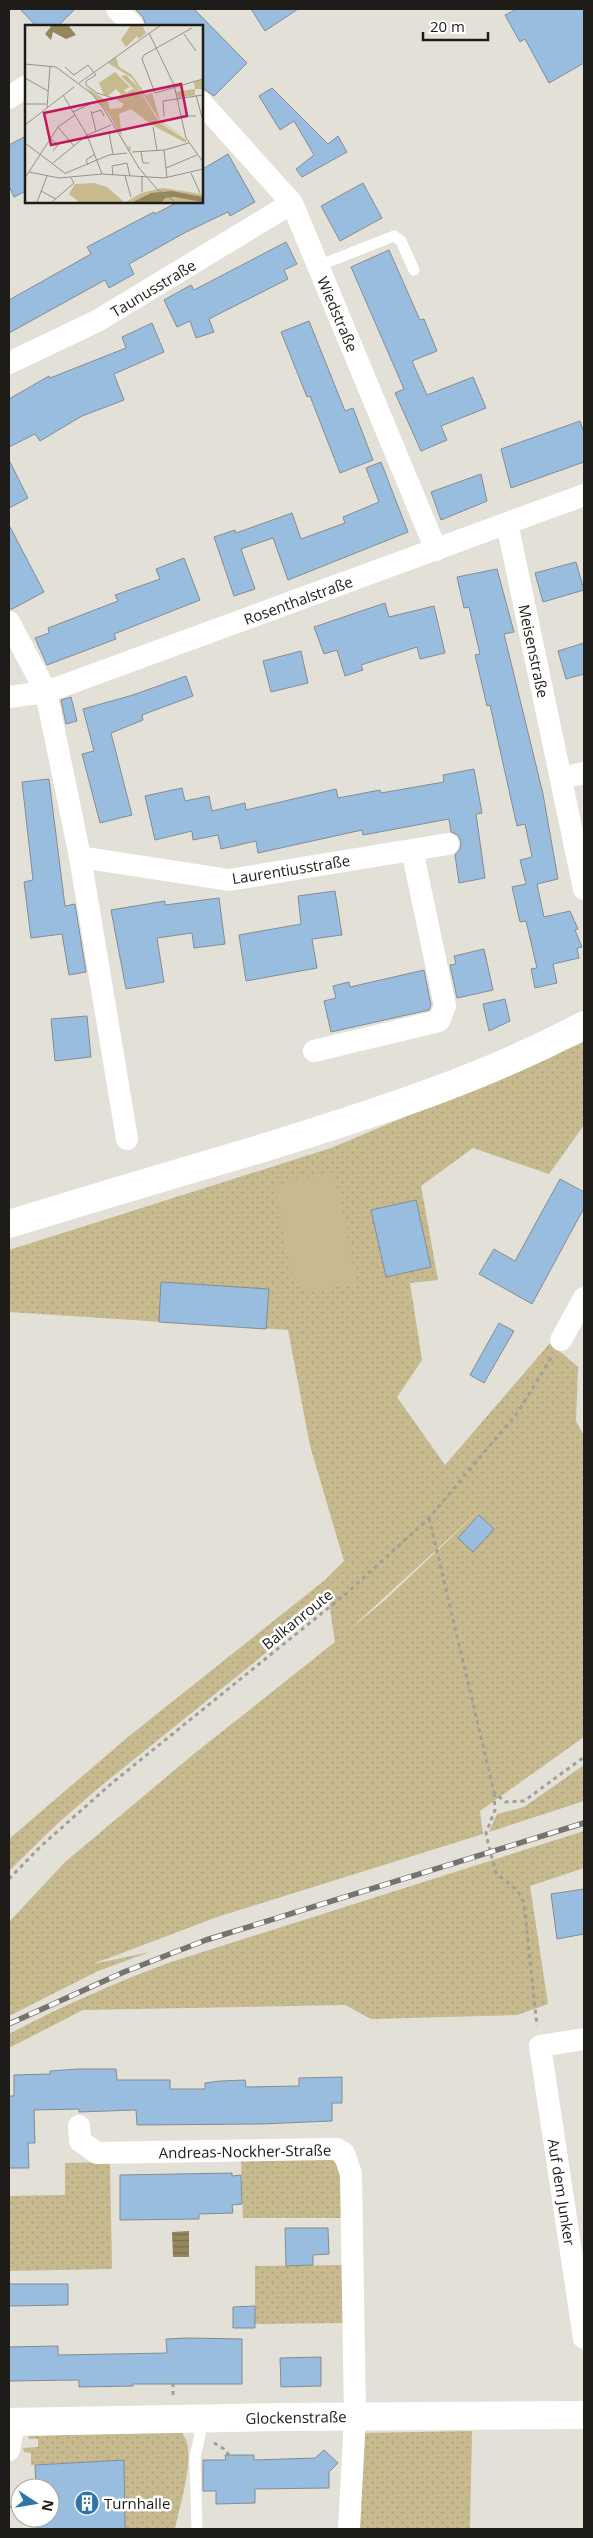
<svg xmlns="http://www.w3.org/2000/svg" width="593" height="2538" viewBox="0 0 593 2538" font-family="'Open Sans',sans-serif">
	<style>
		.grass { fill: url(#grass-dots); fill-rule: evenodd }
		.park { fill: #c7ba8f }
		.water { fill: url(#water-rules) }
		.building { fill: #98bdde; stroke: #858c93 }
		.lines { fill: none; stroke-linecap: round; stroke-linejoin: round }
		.path { stroke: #a29f98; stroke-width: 3; stroke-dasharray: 4 4; stroke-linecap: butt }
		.service { stroke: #fff; stroke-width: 11 }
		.minor { stroke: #fff; stroke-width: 22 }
		.tertiary { stroke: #fff; stroke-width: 28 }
		.secondary { stroke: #fff; stroke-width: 28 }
		.rail-casing { stroke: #75736e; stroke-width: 5.5 }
		.rail { stroke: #fff; stroke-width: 4; stroke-dasharray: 11; stroke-linecap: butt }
		.labels { text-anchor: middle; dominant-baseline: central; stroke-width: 5; stroke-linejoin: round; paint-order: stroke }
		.street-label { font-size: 15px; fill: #1d1c19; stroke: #fff }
		.poi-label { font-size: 15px; fill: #1d1c19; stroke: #fff; text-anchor: start }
		.inset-road { fill: none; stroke: #94928b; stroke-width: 1 }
		.view { fill: #c2185b; fill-opacity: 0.15; stroke: #c2185b; stroke-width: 2.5 }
		.inset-edge { fill: none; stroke: #1d1c19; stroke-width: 2.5 }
	</style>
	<defs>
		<pattern id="grass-dots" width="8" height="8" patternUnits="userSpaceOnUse" patternTransform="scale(1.25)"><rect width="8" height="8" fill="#c7ba8f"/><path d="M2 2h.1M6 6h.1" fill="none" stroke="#aa9f7b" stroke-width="1.8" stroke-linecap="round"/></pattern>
		<pattern id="water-rules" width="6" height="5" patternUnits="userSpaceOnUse" patternTransform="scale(1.25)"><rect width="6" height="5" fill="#94875c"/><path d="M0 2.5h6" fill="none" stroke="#786e4b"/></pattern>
	</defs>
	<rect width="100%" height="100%" fill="#e3e0d7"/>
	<path class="grass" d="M584,1042V1125L549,1174L473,1148L421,1186L438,1280L410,1283L422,1360L397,1397L445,1465L550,1343L578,1367L576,1421L584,1436V1737L480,1811L483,1834L217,1917L93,1964L150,1952L98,1971L9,2016V1922L65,1862L195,1753L335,1642L329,1602L96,1790L56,1825L9,1871V1839L128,1737L325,1580L344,1561L310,1446L288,1330L9,1312V1250L331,1148ZM482,1508L384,1601L350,1629Z
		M584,1765V1801L489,1832L497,1814L524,1807Z
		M584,1831V1868L530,1886L548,2004L517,2015L371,2019L345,2005L83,2010L9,2048V2034C60,2007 114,1983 168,1963Z
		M328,2158C348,2166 341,2199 341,2218H243L241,2159Z
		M110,2162L112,2269L9,2271V2196L65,2195V2163Z
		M342,2265L343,2323L255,2324V2266Z
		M472,2431L470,2529H357L362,2433Z
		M181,2432C199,2449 179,2506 175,2529H125L124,2460L31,2465V2453L24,2452L23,2448L38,2447V2439H29L28,2436Z"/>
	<path class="park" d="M334,1173L357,1283L311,1292L297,1284L290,1268L275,1185Z"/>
	<path class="water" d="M189,2231V2257H173L172,2232Z"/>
	<path class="building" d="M20,9H75L58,26H36Z
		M135,9H194L247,63L214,96L201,87V26H146L143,17Z
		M251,9H298L265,31Z
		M517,9H584V63L549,83L525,39L520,42L505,15Z
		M272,88L328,144L338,136L347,152L302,177L296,169L314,155L294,121L280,130L259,96Z
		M26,136V191L14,197L9,186V145Z
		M228,154L255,202L230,216L228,212L186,232L129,264L134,274L109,288L105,280L9,333V300L91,254L87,247L154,212L155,214L180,201H201V170Z
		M363,183L382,218L340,241L321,206Z
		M286,242L297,264L284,270L288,279L209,319L214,332L196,338L190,321L177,327L164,300L191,285L194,290Z
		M389,250L420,320L424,319L437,351L412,361L427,395L473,377L486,408L441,426L447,440L421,451L395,393L404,389L351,267Z
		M309,321L345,411L353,408L373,460L340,473L310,396L307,397L281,332Z
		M152,323L164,352L114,374L124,400L82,416L40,441L35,434L9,447V399L49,376L50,378L126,348L122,337Z
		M580,421L584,433V462L511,488L501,449Z
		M9,460L28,498L9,508Z
		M381,462L408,532L288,580L273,538L241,549L255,589L234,596L214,537L235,530L236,533L292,513L301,539L345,523L343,517L379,502L366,468Z
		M481,474L487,501L441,520L431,492Z
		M9,525L44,592L12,609H9Z
		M184,558L200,600L114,634L116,639L47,665L35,638L49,633L48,628L118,601L115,595L160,579L156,569Z
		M576,562L584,590L543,602L535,573Z
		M497,569L514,632L504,634L543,794L558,879L537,884L544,917L570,911L578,929L575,930L582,947L577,948L579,958L553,964L557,983L535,988L531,969L537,968L526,921L520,922L512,887L526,884L520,860L532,857L525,824L517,826L490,705L487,706L475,655L480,654L469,607L464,608L457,577Z
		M385,603L389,617L434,606L445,653L420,659L417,647L361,665L363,670L345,676L337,650L324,654L314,627Z
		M584,643V674L566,679L558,651Z
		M301,651L308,683L271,692L263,661Z
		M186,676L193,696L142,715L143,720L111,733L132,815L100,823L82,754L94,751L83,709L133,695Z
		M71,697L77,721L66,724L61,700Z
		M474,769L482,813L476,814L485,878L459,883L455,855L460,849L461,842L458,835L451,832L449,819L363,835L362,830L258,853L256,841L221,849L218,835L193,840L192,831L155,840L145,796L182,788L185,801L209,796L212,811L245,803L246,810L336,789L338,798L380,790L381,793L444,782L443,775Z
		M49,779L65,906L75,904L86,972L69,975L62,934L31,938L24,882L33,880L22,782Z
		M335,891L342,935L312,939L317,968L246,981L239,935L301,924L298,896Z
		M219,898L225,944L194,948L192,933L157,938L164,982L126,989L111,910L165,901V905Z
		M484,949L493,990L457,998L450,965L456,964L454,956Z
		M424,970L431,1005L429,1010L331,1032L324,1001L336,998L333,986L349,982L350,987Z
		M505,999L510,1021L489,1031L483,1004Z
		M87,1016L91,1057L55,1061L51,1019Z
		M560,1179L584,1192V1208L532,1304L479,1274L494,1249L515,1261Z
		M416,1200L431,1267L386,1277L371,1210Z
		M161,1282L269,1289L266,1329L159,1322Z
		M499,1323L514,1331L484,1383L470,1375Z
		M479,1515L494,1529L473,1552L458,1538Z
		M584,1889V1934L557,1939L551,1894Z
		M78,2069H116L117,2080H170V2089H205V2083L220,2081L245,2080L246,2087L299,2086V2078L342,2077V2103H332V2121L261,2124L137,2125L136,2110L79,2112V2109L34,2110L35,2143H28L29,2168H9V2096H14V2075L50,2074V2071Z
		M232,2173V2176L241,2175L242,2204L232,2205L233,2213L199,2214V2219L120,2220V2175Z
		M285,2228H328L329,2254L313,2255V2265L286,2266Z
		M9,2284H68V2305L9,2306Z
		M255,2306V2328H233V2307Z
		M188,2338L242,2339V2384H133V2386L79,2387V2380L9,2381V2347L58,2346V2355L167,2353L166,2339Z
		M321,2357V2386L281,2387L280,2358Z
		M324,2450L338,2463L329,2472V2488L255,2489V2503L216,2504V2491H203V2460H226L225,2455H254V2460L315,2458Z
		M124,2460L125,2529H37L36,2518H50V2488H36L35,2465Z"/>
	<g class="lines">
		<path class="path" d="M429,1518L494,1792L505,1802L524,1801L584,1757
			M494,1793L495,1810L486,1833L488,1843L496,1873L518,1891L524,1904L537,2026
			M9,1879L40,1847L112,1783L348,1592L429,1518L518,1412L551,1358
			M173,2383V2395
			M214,2443L224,2449L229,2455
			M9,2507L20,2506"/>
		<path class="service" d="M318,266L394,236L401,241L414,270
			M197,2529L195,2457L200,2435V2418"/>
		<path class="minor" d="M117,9L133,26
			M9,98L26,86
			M201,102L292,203L436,550
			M9,363L97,321L292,203
			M507,523L584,889
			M9,622L46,692L80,857L127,1139
			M9,697L46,692L584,495
			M561,778L584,773
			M80,857L229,880L448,844
			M314,1051L439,1021L445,1006L412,850
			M561,1340L584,1298
			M584,2039L540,2046L584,2338
			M79,2126L80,2141L97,2153L328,2149H337L344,2153L351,2174L355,2417L349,2529
			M9,2450L14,2422"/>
		<path class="tertiary" d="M9,2422L285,2417L584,2415"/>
		<path class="secondary" d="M9,1224C93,1198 178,1173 263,1148C372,1114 483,1079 584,1025"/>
		<defs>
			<path id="rail" d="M9,2024L124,1972L206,1940L584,1823"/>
		</defs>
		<use href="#rail" class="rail-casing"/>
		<use href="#rail" class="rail"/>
	</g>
	<defs>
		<symbol id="building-disc" viewBox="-11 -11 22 22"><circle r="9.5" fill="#3075aa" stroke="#fff"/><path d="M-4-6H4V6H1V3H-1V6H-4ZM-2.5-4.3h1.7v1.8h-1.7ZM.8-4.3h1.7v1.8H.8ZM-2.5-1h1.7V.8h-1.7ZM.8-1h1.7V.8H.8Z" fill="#fff"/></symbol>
	</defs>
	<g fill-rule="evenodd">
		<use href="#building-disc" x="73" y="2489" width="28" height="28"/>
	</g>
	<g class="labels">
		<g class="street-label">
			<text transform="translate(153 288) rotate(-31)">Taunusstraße</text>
			<text transform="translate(338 314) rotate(67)">Wiedstraße</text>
			<text transform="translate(298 600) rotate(-20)">Rosenthalstraße</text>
			<text transform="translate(534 651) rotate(78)">Meisenstraße</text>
			<text transform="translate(291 869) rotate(-9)">Laurentiusstraße</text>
			<text transform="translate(297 1619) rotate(-39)">Balkanroute</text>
			<text transform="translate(245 2151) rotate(-1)">Andreas-Nockher-Straße</text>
			<text transform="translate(562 2192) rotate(81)">Auf dem Junker</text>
			<text transform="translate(296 2417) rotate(-1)">Glockenstraße</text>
		</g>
		<g class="poi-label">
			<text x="104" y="2503">Turnhalle</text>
		</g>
	</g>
	<g transform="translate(25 25)">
		<rect width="178" height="178" fill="#e3e0d7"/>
		<path d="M106,0H117L121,8L114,14L112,11L101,22L96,15ZM91,32L94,42L107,50L121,70L127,68L135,95L161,114L136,97L107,53L83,38ZM90,47L105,62L99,65L101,68L108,64L118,73L96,51L101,50L111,60L135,98L161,115V118L127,100L106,84L94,89L97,112L103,122L106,121L105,127L84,89L61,62L83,77L85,84L96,83L99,79L92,75L97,71L95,68L91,64L83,71L79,70L74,58ZM177,55V64H170V70L153,73L151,67L170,64L169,57Z" fill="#c7ba8f"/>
		<path d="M69,158L82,162L99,177H54L44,169L50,159ZM138,163L177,169V177H101L116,168Z" fill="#c7ba8f"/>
		<path d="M27,0H43L51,10L41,14L28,7L26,15L20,9ZM147,166L177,172V177L150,172L140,173L137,177H108L126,168Z" fill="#94875c"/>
		<path class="inset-road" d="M167,3L119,30L117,34L130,68L178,54M124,8L149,60L161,113L178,137M159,9L171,26M0,39L31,42L67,69L79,84L114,143L132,164L150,177M40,42L49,50L63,40L71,50L61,56V60L72,68L91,74M0,53L23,66M54,58L136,0M38,70L62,110L77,149M171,70L178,96M0,79H21M22,83L25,41M66,86L71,106M48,87L69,77M67,88L76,85L79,91M139,91L138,76L178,70M156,91H171M0,100L49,62M33,102L49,121M128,102L132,125M84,108L88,129M25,113L33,120L28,126M0,118L41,149M139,125L142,153M107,127L139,125L164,118M116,127L118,138H124M28,138L62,110L86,100M63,140L61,135L70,129M141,143L172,130M4,147L34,153L77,149L139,153L178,144M41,148L84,130L102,128M166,148L175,168M88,150L87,141L102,138L105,151M100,151L106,172M117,151V167M0,153L33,102L50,90M16,166L31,174M12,177L22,151M27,177L49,158L46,153"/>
		<path class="view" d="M156,59L162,91L26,120L19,88Z"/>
		<rect width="178" height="178" class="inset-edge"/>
	</g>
	<rect width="593" height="2538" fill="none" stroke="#1d1c19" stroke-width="20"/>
	<g transform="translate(35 2503) rotate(102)"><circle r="24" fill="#ffffff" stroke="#a5a4a3"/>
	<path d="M0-4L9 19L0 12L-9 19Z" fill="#3075aa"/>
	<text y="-8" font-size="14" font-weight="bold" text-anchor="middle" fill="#1d1c19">N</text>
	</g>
	<path d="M423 32v8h65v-8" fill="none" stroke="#1d1c19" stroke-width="2.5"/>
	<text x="430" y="32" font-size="15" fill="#1d1c19" stroke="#ffffff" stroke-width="4" paint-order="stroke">20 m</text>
</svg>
